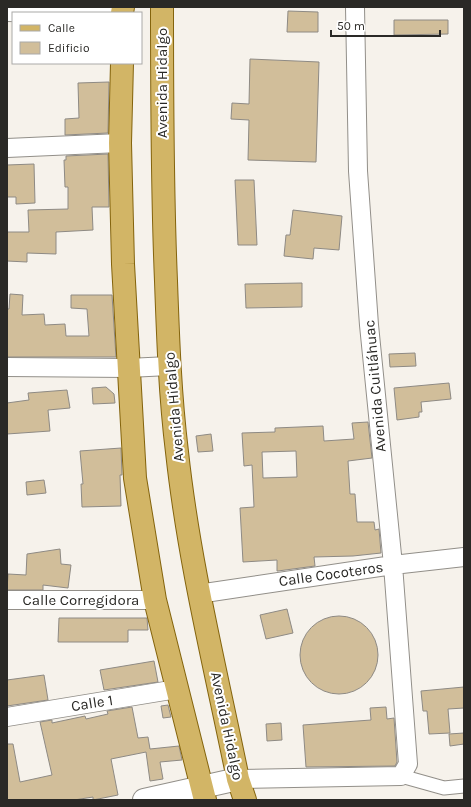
<svg xmlns="http://www.w3.org/2000/svg" width="471" height="807" viewBox="0 0 471 807" font-family="Karla,sans-serif">
	<style>
		.building { fill: #d1be9a; stroke: #8e8a84; fill-rule: evenodd }
		.lines { fill: none; stroke-linecap: round; stroke-linejoin: round }
		.pedestrian-casing { stroke: #928f89; stroke-width: 15 }
		.minor-casing { stroke: #928f89; stroke-width: 20 }
		.tertiary-casing { stroke: #928f89; stroke-width: 24 }
		.primary-casing { stroke: #84640d; stroke-width: 24 }
		.pedestrian { stroke: #fff; stroke-width: 13 }
		.minor { stroke: #fff; stroke-width: 18 }
		.tertiary { stroke: #fff; stroke-width: 22 }
		.primary { stroke: #d2b566; stroke-width: 22 }
		.labels { text-anchor: middle; dominant-baseline: central; stroke-width: 4; stroke-linejoin: round; paint-order: stroke }
		.street-label { font-size: 15px; fill: #2a2926; stroke: #fff }
	</style>
	<rect width="100%" height="100%" fill="#f6f2eb"/>
	<path class="building" d="M288,11L318,12V32H287Z
		M394,20H448V34L394,35Z
		M250,59L319,62L316,162L248,160L249,120L231,119L232,103L249,104Z
		M109,82L108,133L65,135V119L79,118L78,83Z
		M108,154L109,207H92L93,230L56,232V254L27,253V262L7,261V232H29L28,210L68,209V187H65L64,160H66V156Z
		M34,164L35,203L16,204V197H7V165Z
		M235,180H254L257,245H238Z
		M293,210L342,216L339,250L314,248L313,259L284,256L286,235H290Z
		M302,283V307L246,308L245,284Z
		M10,294L23,295L22,315L44,314L45,325L65,324L66,336H89L87,309L71,308V295H112L116,357H7V309H9Z
		M415,353L416,366L390,367L389,354Z
		M449,383L451,399L421,402L422,412H419V417L397,420L394,388Z
		M106,387L114,394L115,403L93,404L92,388Z
		M67,390L70,408L48,410L50,431L7,434V403L29,400L28,393Z
		M368,422L372,458L348,461L350,494H355L357,522H374L375,530L379,529L381,553L353,556L314,557L315,566L278,571H277V560L243,562L240,508L254,507L252,465L244,466L242,433L275,432V428L323,426L324,441L354,439L352,423ZM296,451L297,477L263,478L262,452Z
		M211,434L213,451L198,452L196,436Z
		M121,448L122,475H120L121,506L82,507L81,484H83L80,451Z
		M44,480L46,493L27,495L26,482Z
		M60,549L61,564L71,565L68,588L43,585V590H7L8,574L26,575L27,554Z
		M287,609L293,633L266,639L260,615Z
		M300 655a39 39 0 1 1 78 0a39 39 0 1 1-78 0Z
		M59,618H147L148,630H128V642H58Z
		M154,661L158,682L104,690L100,670Z
		M44,675L48,700L7,706V680Z
		M464,687V708L448,709L450,733L429,734L427,711H423L421,691Z
		M168,705L171,717L163,718L161,706Z
		M132,707L138,738L148,737L150,749L179,746L182,760L160,762L163,779L150,781L146,752L111,759L118,795L93,800V797L74,800H7V744H13L20,782L52,775L40,722L52,720V723L85,716L86,719L108,714L107,711Z
		M386,707L387,719L394,718L397,762L395,766L306,767L303,725L371,720L370,708Z
		M281,723L282,740L267,741L266,724Z
		M464,733V744L450,746L449,734Z"/>
	<g class="lines">
		<defs>
			<path id="pedestrian" d="M401,776L444,788L464,786"/>
			<path id="minor" d="M7,12L53,13
				M62,13L122,12
				M7,148L120,143
				M7,367L128,368L169,366
				M198,594L393,565L464,557
				M7,600H155
				M7,717L177,689
				M238,779L401,776L408,764L393,565L369,325L358,171L355,7"/>
			<path id="tertiary" d="M144,800L238,779"/>
			<path id="primary" d="M162,7C162,98 162,189 166,281C168,338 170,395 177,452C189,563 216,671 238,779L245,800
				M122,13L123,7
				M122,63L120,143L123,264L135,478L155,600L205,800"/>
		</defs>
		<use href="#pedestrian" class="pedestrian-casing"/>
		<use href="#minor" class="minor-casing"/>
		<use href="#tertiary" class="tertiary-casing"/>
		<use href="#primary" class="primary-casing"/>
		<use href="#pedestrian" class="pedestrian"/>
		<use href="#minor" class="minor"/>
		<use href="#tertiary" class="tertiary"/>
		<use href="#primary" class="primary"/>
	</g>
	<g class="labels">
		<g class="street-label">
			<text transform="translate(162 83) rotate(-90)">Avenida Hidalgo</text>
			<text transform="translate(375 386) rotate(-95)">Avenida Cuitláhuac</text>
			<text transform="translate(174 407) rotate(-95)">Avenida Hidalgo</text>
			<text transform="translate(331 574) rotate(-8)">Calle Cocoteros</text>
			<text x="81" y="600">Calle Corregidora</text>
			<text transform="translate(92 703) rotate(-9)">Calle 1</text>
			<text transform="translate(227 726) rotate(78)">Avenida Hidalgo</text>
		</g>
	</g>
	<rect width="471" height="807" fill="none" stroke="#2a2926" stroke-width="16"/>
	<rect x="12" y="12" width="130" height="52" fill="#ffffff" stroke="#aaa9a8"/>
	<rect x="20" y="25" width="20" height="6" fill="#d2b566" stroke="#aaa9a8"/>
	<text x="48" y="32" font-size="12" fill="#2a2926">Calle</text>
	<rect x="20" y="42" width="20" height="12" fill="#d1be9a" stroke="#aaa9a8"/>
	<text x="48" y="52" font-size="12" fill="#2a2926">Edificio</text>
	<path d="M331 30v6h109v-6" fill="none" stroke="#2a2926" stroke-width="2"/>
	<text x="337" y="30" font-size="12" fill="#2a2926" stroke="#ffffff" stroke-width="3" paint-order="stroke">50 m</text>
</svg>
